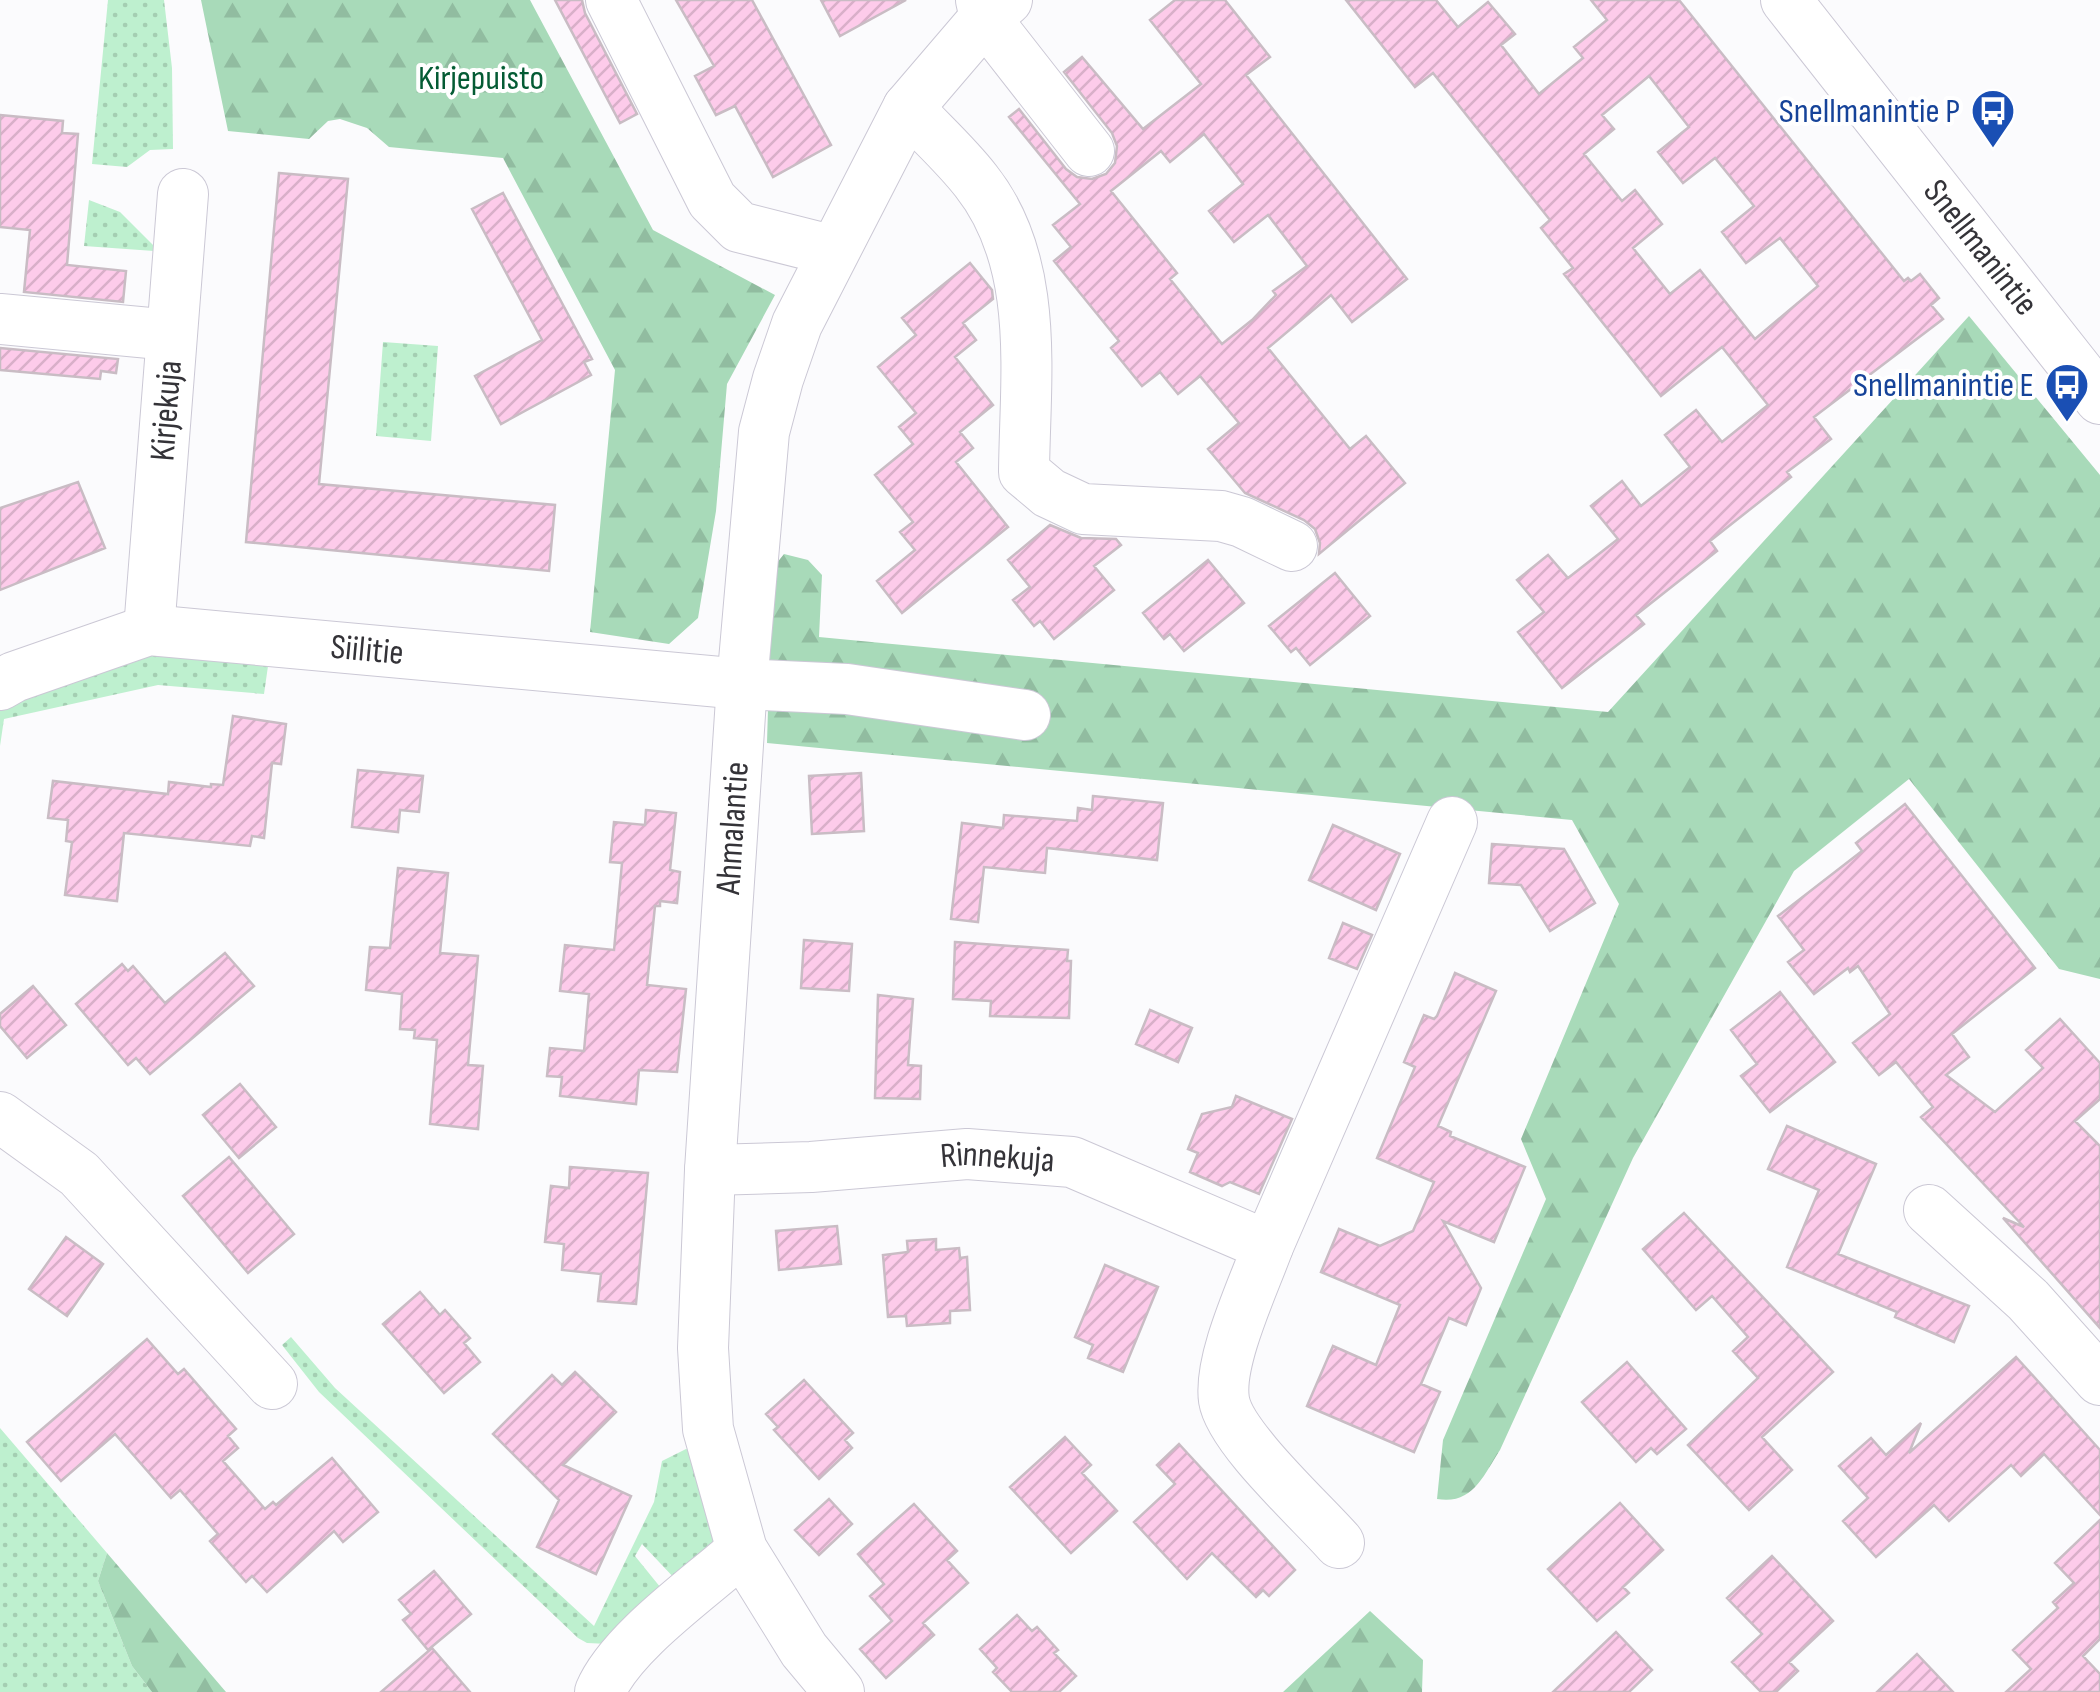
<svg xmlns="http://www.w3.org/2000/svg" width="2100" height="1692" viewBox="0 0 2100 1692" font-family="'Sofia Sans Condensed',sans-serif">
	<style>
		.green { fill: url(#green-dots) }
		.forest { fill: url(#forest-firs) }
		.building { fill: url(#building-hatch); stroke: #c9bcc4; stroke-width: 2.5; fill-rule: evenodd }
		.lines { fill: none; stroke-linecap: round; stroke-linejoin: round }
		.minor-casing { stroke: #cbc8d5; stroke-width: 52 }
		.minor { stroke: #fff; stroke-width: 50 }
		.labels { text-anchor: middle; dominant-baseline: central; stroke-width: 8; stroke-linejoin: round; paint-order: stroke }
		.park-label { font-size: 35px; fill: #045b34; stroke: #fff }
		.transit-label { font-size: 35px; fill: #164399; stroke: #fff; text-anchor: end }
		.street-label { font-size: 35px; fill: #343338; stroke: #fff }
	</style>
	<defs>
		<pattern id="green-dots" width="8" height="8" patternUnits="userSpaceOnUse" patternTransform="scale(2.5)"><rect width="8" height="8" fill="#bef0cf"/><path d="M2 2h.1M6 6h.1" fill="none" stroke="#a4ceb2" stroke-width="1.8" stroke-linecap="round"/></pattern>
		<pattern id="forest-firs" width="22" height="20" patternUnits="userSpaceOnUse" patternTransform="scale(2.5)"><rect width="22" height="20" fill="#a8dab9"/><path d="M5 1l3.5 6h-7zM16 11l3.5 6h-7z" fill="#91bca0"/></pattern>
		<pattern id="building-hatch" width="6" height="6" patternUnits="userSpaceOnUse" patternTransform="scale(2.5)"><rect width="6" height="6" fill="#fdcbea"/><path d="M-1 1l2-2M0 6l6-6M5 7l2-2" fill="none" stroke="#d9afc9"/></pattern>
	</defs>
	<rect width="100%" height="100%" fill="#fbfbfd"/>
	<path class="green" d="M108,0H164L172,68L173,149L150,150L127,167L92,164Z
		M89,200L120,212L157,249L154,251L84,246Z
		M383,342L438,346L431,441L376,436Z
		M140,647L269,659L264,694L158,685L4,719L0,746V708Z
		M291,1337L335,1388L594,1626L654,1502L662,1461L686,1449L698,1453L714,1538L710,1552L677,1581L642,1544L635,1556L665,1593L609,1644L587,1643L578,1638L319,1392L282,1345Z
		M0,1428L107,1553L98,1581L132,1666L152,1692H0Z"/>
	<path class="forest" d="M201,0H530L653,230L775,295L727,384L716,511L698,618L669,644L590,632L615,370L503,158L389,147L367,128L340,119L328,121L309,139L228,131Z
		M1969,316L2100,475V979L2059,969L1909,779L1794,871L1633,1158L1500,1450C1483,1476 1473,1505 1437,1499L1443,1440L1546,1199L1521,1139L1619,904L1572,820L767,743L772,569L784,554L808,560L822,575L819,637L1608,712Z
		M107,1553L226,1692H152L132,1666L98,1581Z
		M1370,1611L1423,1660L1422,1692H1283Z"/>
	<path class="building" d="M555,0H582L585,13L637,114L620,123Z
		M676,0H752L831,145L773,177L735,106L716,115L695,76L714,66Z
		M821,0H906L840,36Z
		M1175,0H1225L1270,57L1246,75L1407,279L1352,322L1331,295L1268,348L1350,449L1366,436L1405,483L1319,554L1320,543L1315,529L1304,520L1245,493L1208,449L1239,423L1200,376L1178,394L1160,372L1142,386L1111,348L1119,341L1054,261L1071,247L1053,225L1080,204L1009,117L1019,109L1066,169L1077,177L1092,179L1106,174L1115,163L1117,146L1112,133L1064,72L1082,57L1143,129L1201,84L1150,20ZM1204,134L1243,184L1209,211L1234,242L1268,215L1307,266L1273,291L1276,295L1252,320L1222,344L1170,279L1177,273L1111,191L1161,151L1170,162Z
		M1346,0H1436L1458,27L1488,2L1515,34L1501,45L1539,94L1583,58L1574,47L1607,20L1591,0H1679L1904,281L1908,278L1911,281L1920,274L1939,298L1931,305L1943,319L1814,417L1831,439L1787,472L1791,477L1710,541L1717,551L1636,615L1644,624L1562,688L1518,632L1544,612L1517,580L1548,555L1568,578L1618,539L1591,506L1622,481L1641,506L1690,467L1665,435L1696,410L1722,442L1768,405L1722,347L1661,396L1564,274L1573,268L1541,228L1550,220L1433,73L1415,87ZM1649,76L1689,127L1658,152L1683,183L1715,158L1754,206L1722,232L1746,263L1780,238L1818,286L1755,339L1700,270L1670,294L1633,248L1662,224L1635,190L1622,201L1584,154L1614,129L1602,115Z
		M0,115L63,121L62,133L78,134L67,265L126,271L123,302L24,292L30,230L0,227Z
		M279,173L348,179L319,484L555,505L549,571L246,542Z
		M503,193L592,359L584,362L591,375L501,424L475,376L542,340L472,209Z
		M970,263L992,290L993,299L963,323L976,340L955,357L993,405L960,432L973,448L956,462L1008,527L902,613L877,581L915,550L900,532L913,522L875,475L913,444L899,427L916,413L878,367L916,335L902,318Z
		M0,348L118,359L116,373L101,371L100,379L0,370Z
		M78,482L105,548L0,590V508Z
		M1050,525L1081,538L1116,539L1121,545L1094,566L1114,590L1054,639L1040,621L1034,626L1013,600L1030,587L1008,560Z
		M1208,560L1244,603L1184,651L1170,634L1164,639L1143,613Z
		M1335,573L1370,616L1310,665L1296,648L1291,652L1269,626Z
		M233,716L286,724L281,764L272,763L264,838L252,836L250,846L124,833L117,901L65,895L72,842L66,841L68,820L48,818L53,781L168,794L169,782L211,787V784L223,785Z
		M358,770L423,776L419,812L400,810L398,832L352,827Z
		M861,773L864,831L812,834L809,776Z
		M1093,796L1163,803L1157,860L1047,848L1045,873L984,867L978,922L951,919L962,823L1003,828L1004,815L1077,821L1078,808L1092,810Z
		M1905,804L2035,968L1952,1034L1969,1057L1946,1075L1995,1112L2043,1068L2026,1050L2060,1019L2100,1063V1099L2075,1121L2100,1146V1328L2003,1218L2024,1227L1921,1117L1933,1107L1896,1062L1879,1075L1853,1043L1890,1014L1858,966L1850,972L1848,968L1814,994L1788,962L1804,950L1778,916L1862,851L1856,843Z
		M646,810L676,813L670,870L680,872L677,903L660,901V906H655L647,985L686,989L677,1072L639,1070L636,1104L560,1096L562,1077L547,1076L550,1048L584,1051L589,994L560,991L565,945L614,950L622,863L610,862L614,822L645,825Z
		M1333,825L1400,854L1376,910L1309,880Z
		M1492,844L1564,849L1595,903L1550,931L1521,885L1489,883Z
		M398,868L448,873L440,953L478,956L468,1065L483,1066L478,1129L430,1124L437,1040L414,1038L415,1030L400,1029L402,994L366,990L370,947L390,948Z
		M1343,923L1372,935L1357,969L1329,958Z
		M804,940L852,944L849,991L801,988Z
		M955,942L1068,950L1067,961H1071L1069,1018L990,1016L991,1001L953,999Z
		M225,953L254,986L150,1074L136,1058L128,1065L76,1004L122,964L128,971L133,966L165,1003Z
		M1455,973L1496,991L1438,1126L1451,1132L1450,1136L1525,1167L1494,1242L1443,1221L1481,1288L1466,1325L1449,1318L1421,1384L1440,1392L1414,1452L1307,1406L1333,1346L1376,1365L1400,1305L1321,1272L1339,1229L1380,1246L1413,1231L1434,1182L1377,1158L1415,1067L1404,1062L1424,1015L1434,1019L1437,1016Z
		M33,986L66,1025L27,1058L0,1026V1014Z
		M1780,992L1835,1062L1770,1112L1741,1076L1757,1064L1731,1030Z
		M878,995L913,999L908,1065L921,1066L920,1099L875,1098Z
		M1150,1010L1192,1028L1178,1062L1136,1044Z
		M240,1084L276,1127L239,1158L203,1115Z
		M1236,1096L1292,1119L1259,1194L1230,1182L1222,1186L1190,1172L1198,1153L1188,1149L1202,1114L1232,1107Z
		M1787,1126L1876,1164L1838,1254L1969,1306L1954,1342L1895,1317L1897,1312L1787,1267L1819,1190L1768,1169Z
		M229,1157L294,1234L248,1273L183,1196Z
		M570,1167L648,1173L636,1304L598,1301L601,1274L562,1270L564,1244L545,1242L551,1186L569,1188Z
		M1684,1213L1833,1372L1762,1437L1792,1470L1749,1510L1688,1445L1758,1378L1733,1351L1748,1337L1712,1296L1696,1310L1643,1249Z
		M837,1226L841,1264L779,1270L776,1231Z
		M66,1237L103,1264L67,1316L29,1289Z
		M936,1239V1250L959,1248L960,1258L967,1257L970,1310L950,1311V1323L907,1326L906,1316L888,1317L883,1255L908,1252L907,1241Z
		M1105,1265L1158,1287L1123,1372L1088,1358L1093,1345L1075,1337Z
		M420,1292L440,1315L445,1310L470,1338L464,1343L480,1362L444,1393L383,1324Z
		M147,1339L178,1374L184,1369L236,1429L228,1436L238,1448L223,1461L265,1509L273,1502L276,1505L332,1458L378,1512L343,1542L334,1531L267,1592L252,1576L246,1582L210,1541L218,1534L180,1490L171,1498L115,1434L61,1481L27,1442Z
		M2016,1357L2100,1450V1515L2044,1454L2021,1476L2011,1465L1949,1521L1934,1505L1876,1557L1843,1521L1868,1498L1839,1466L1871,1438L1886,1455L1921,1423L1909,1453Z
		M1627,1362L1686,1429L1657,1454L1651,1448L1636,1462L1582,1402Z
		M575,1372L616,1412L563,1465L631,1496L596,1574L537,1547L559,1500L493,1434L552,1375L562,1385Z
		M804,1380L853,1433L845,1440L852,1448L819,1479L774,1430L778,1427L766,1414Z
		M1065,1437L1091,1465L1082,1473L1117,1511L1071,1553L1010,1487Z
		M1179,1444L1295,1570L1269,1596L1263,1590L1256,1597L1212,1553L1187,1579L1134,1522L1175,1484L1157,1465Z
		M829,1499L852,1524L819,1555L795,1530Z
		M1620,1503L1663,1550L1623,1587L1629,1593L1597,1621L1548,1569Z
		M914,1504L957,1551L947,1560L968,1583L923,1623L934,1635L886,1678L860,1649L892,1621L870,1596L884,1584L858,1554Z
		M2100,1520V1639L2083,1656L2100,1674V1692H2006L2031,1669L2013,1650L2058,1608L2053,1602L2074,1583L2055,1563Z
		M1772,1556L1833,1621L1789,1662L1798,1671L1776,1692H1761L1732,1662L1762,1634L1727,1598Z
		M434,1571L471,1614L428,1650L403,1620L411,1614L399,1600Z
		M1017,1615L1032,1631L1037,1627L1058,1650L1054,1653L1076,1676L1059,1692H1012L993,1672L997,1668L980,1649Z
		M1616,1632L1652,1670L1629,1692H1553Z
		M432,1648L470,1692H381Z
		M1917,1654L1953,1692H1877Z"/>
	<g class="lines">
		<defs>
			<g id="minor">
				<path d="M611,0L712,200L739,227L834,251"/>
				<path d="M981,0L985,18L1089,151"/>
				<path id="s1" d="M1786,0L2100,399"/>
				<path d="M908,108C930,132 956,155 976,181C1041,263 1025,375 1024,472L1049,493L1083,509L1221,516L1242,522L1292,546"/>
				<path d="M0,319L171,335"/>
				<path id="s2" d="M149,630L183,194"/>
				<path id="s3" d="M0,685L14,677L149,630L742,684L847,689L1025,715"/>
				<path d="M0,1117L79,1174L272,1384"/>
				<path id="s4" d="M710,1170L811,1167L967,1154L1072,1162L1268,1246C1254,1285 1218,1360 1224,1400C1230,1438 1312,1512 1339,1543"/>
				<path d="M1929,1210L2028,1300L2100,1380"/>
				<path d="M1268,1246L1452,822"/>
				<path d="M600,1692C621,1642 701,1587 742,1550"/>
				<path id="s5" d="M839,1692L804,1650L742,1550L708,1429L703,1348L710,1170L742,684L764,432L778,379L797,324L908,108L985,18L1007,0"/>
			</g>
		</defs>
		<use href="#minor" class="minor-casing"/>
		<use href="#minor" class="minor"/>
	</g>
	<defs>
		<symbol id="bus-pin" viewBox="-11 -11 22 30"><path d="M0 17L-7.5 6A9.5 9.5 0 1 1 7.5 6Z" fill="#1a4fb4" stroke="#fff"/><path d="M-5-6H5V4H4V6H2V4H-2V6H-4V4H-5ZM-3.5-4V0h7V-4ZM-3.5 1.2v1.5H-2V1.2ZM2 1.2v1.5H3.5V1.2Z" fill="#fff"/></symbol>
	</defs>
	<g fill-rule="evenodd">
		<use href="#bus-pin" x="1968" y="86" width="50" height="68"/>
		<use href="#bus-pin" x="2042" y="360" width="50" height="68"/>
	</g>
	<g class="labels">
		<g class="park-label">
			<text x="481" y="78">Kirjepuisto</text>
		</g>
		<g class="transit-label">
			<text x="1960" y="111">Snellmanintie P</text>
			<text x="2034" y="385">Snellmanintie E</text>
		</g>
		<g class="street-label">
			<text stroke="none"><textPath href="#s1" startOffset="315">Snellmanintie</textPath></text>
			<text stroke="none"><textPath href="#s2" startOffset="220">Kirjekuja</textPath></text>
			<text stroke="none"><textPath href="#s3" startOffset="378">Siilitie</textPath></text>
			<text stroke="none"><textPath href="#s5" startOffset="900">Ahmalantie</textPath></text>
			<text stroke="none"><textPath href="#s4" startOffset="288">Rinnekuja</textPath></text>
		</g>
	</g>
</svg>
